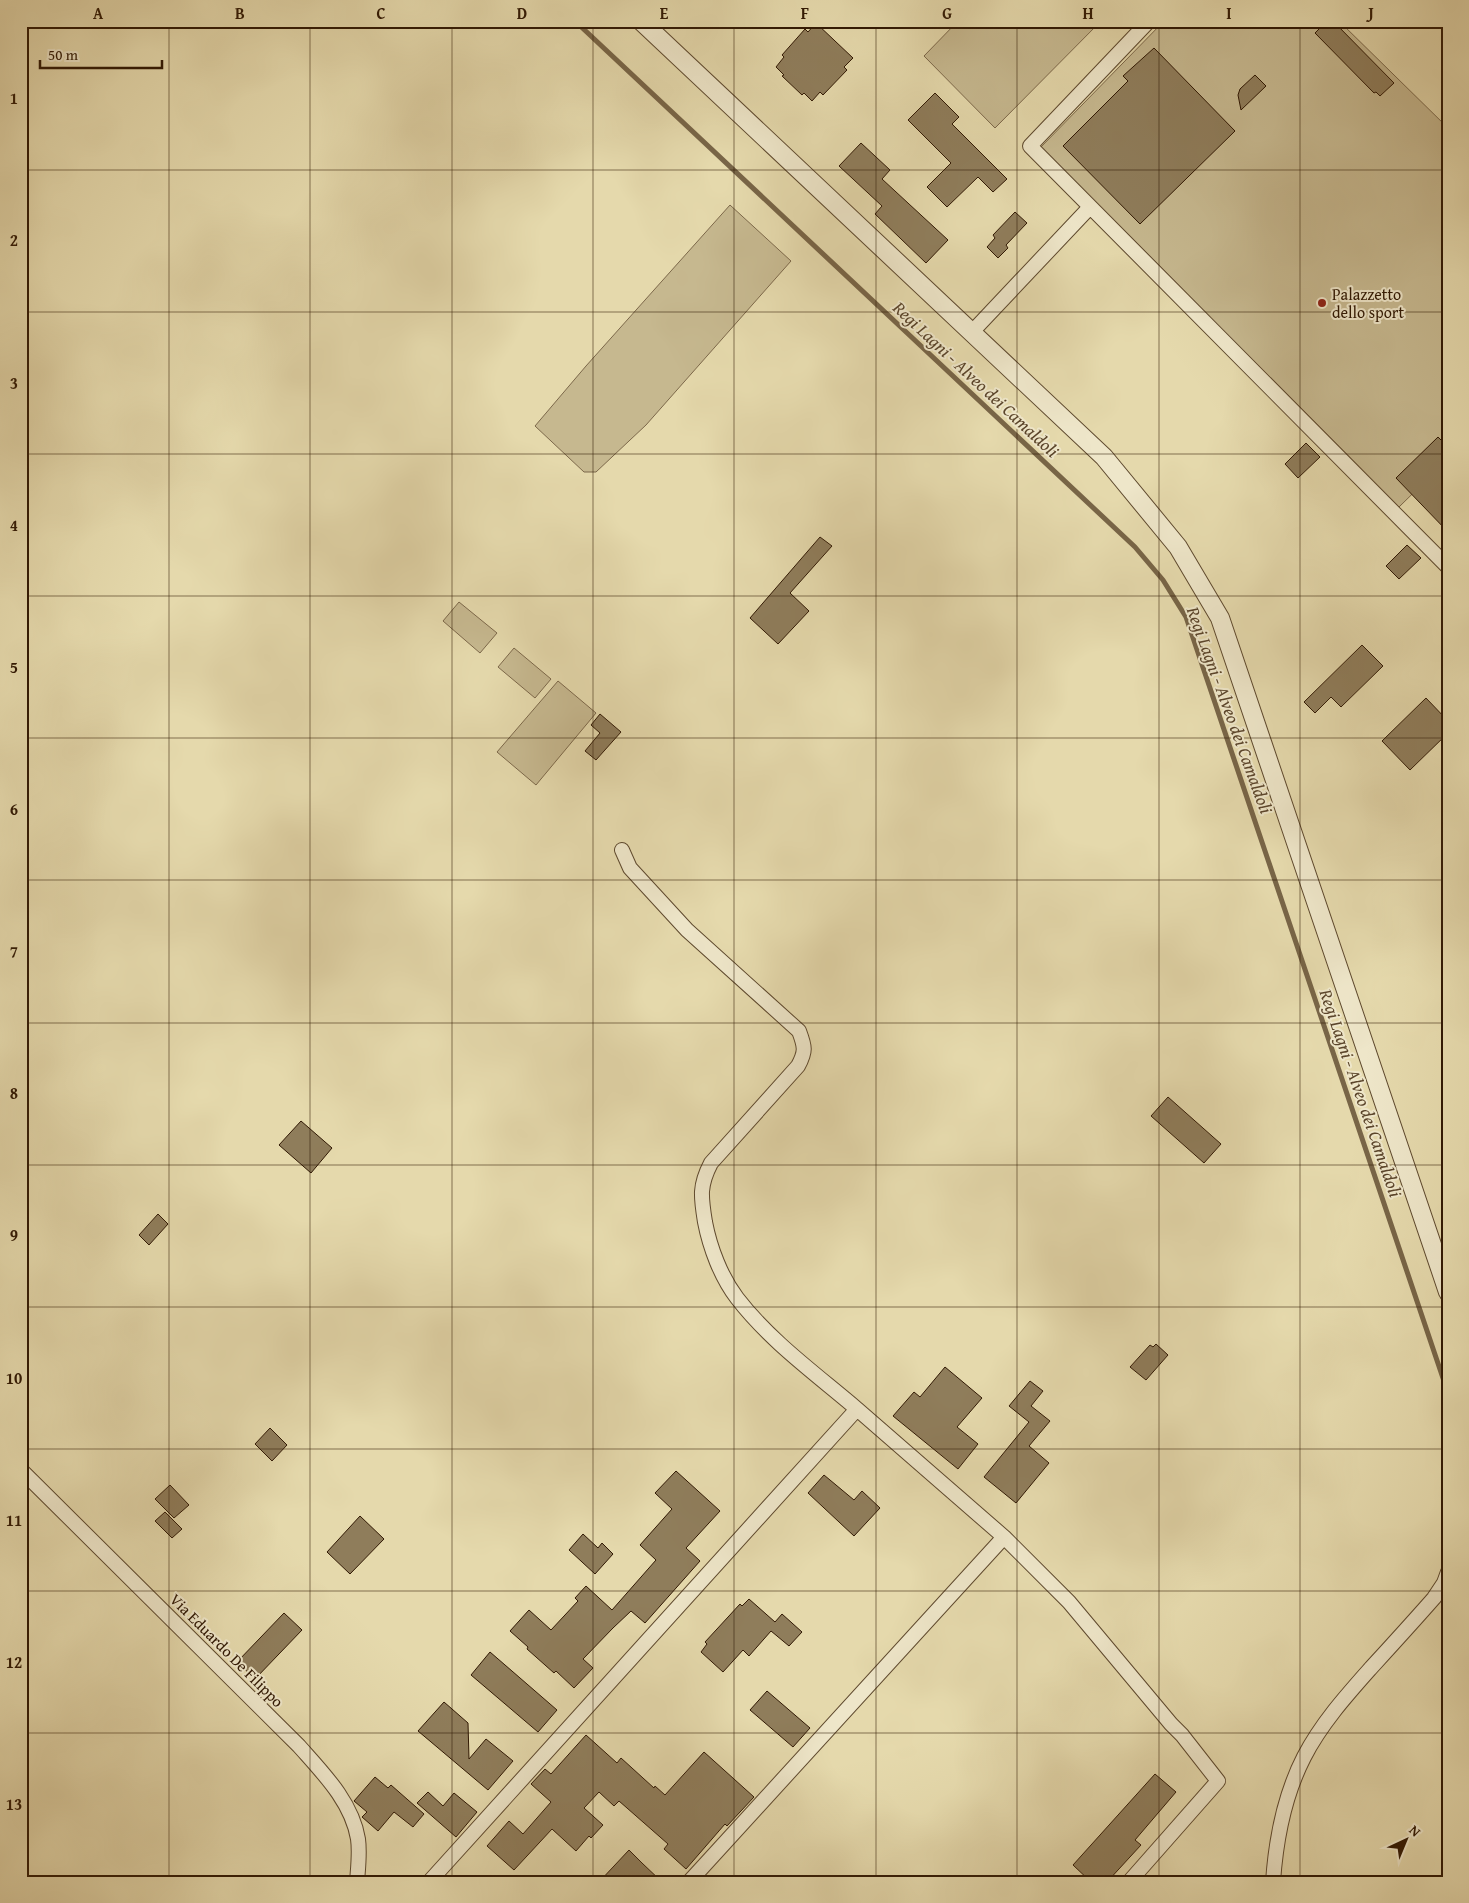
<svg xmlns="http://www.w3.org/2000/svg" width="1469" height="1903" viewBox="0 0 1469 1903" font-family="'Gentium Book Plus',serif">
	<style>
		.green { fill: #c6b88f; stroke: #7c684a }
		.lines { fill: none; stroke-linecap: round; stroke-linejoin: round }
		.stream { stroke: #786547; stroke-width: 5 }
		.building { fill: #8f7d5b; stroke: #311904 }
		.minor-casing { stroke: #5e492e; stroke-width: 16 }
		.tertiary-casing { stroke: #5e492e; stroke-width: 20 }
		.minor { stroke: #eee6c9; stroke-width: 14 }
		.tertiary { stroke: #eee6c9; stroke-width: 18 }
		.grid { fill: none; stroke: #311904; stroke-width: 1; stroke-opacity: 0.55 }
		.poi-dot { fill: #8f2418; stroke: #eee6c9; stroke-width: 2 }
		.labels { text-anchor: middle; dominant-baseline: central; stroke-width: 4; stroke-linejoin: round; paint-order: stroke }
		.poi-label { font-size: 16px; fill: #311904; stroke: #eee6c9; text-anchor: start }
		.street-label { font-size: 16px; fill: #311904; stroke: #eee6c9 }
		.water-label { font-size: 18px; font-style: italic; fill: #5b452b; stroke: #eee6c9 }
		.neatline { fill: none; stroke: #311904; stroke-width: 2 }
		.grid-label { font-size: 16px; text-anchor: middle; font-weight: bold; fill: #311904 }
	</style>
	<rect width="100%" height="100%" fill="#e5d9ac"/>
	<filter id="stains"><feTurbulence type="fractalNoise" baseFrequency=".004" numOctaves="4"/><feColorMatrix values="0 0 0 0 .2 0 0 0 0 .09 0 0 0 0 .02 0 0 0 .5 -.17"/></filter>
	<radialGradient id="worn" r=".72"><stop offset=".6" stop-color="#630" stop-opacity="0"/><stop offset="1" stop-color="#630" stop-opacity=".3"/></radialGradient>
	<path class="green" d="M958,21H1101L995,128L924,56Z
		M1164,21H1339L1448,128V459L1399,507L1041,147Z
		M730,205L791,261L646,425L596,472H584L535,426L586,366Z
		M459,602L497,633L480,653L443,621Z
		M514,648L551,679L535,698L498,667Z
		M558,681L596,713L536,785L497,752Z"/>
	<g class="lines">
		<path class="stream" d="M575,21L1135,547L1163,580L1186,617L1448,1393"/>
	</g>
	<path class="building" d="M1327,21H1333L1394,83L1380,96L1376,92L1374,93L1315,33Z
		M816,23L853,58L844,67L847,70L823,95L820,92L812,101L804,93L802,95L782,76L784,75L776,67L784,57L782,55L805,29L808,32Z
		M1154,48L1235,131L1140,224L1063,146L1128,81L1123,76Z
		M1255,75L1266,86L1241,110L1238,95L1240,89Z
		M935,93L959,117L952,124L1007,179L993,192L978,177L947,207L927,187L951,163L908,120Z
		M861,143L890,170L882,179L948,240L926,263L875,214L882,206L839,166Z
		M1015,212L1027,223L1006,245L1008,248L998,258L987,247L995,238L993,235Z
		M1438,437L1448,447V532L1396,478Z
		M1306,443L1320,457L1298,478L1285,464Z
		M820,537L832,546L790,593L809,611L778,644L750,618Z
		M1407,545L1421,558L1399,579L1386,566Z
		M1362,645L1383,666L1341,707L1331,697L1315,713L1304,702Z
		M1426,698L1448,721V733L1410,770L1382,741Z
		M600,714L621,732L596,760L585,751L600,733L591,725Z
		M1168,1097L1221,1144L1204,1163L1151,1116Z
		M301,1121L332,1148L311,1173L279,1145Z
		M158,1214L168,1224L149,1245L139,1235Z
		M1156,1344L1168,1355L1146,1380L1130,1367L1150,1345L1153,1347Z
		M945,1367L982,1398L957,1427L978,1444L958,1469L893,1416L914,1392L920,1397Z
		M1030,1381L1043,1391L1031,1406L1050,1421L1029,1446L1049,1463L1016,1503L984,1477L1029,1422L1009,1406Z
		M270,1428L287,1445L272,1461L255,1444Z
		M676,1471L720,1511L686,1548L700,1561L645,1623L631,1611L613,1628L583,1659L593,1668L574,1688L556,1671L554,1673L527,1649L528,1647L510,1631L529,1610L551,1630L578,1601L575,1598L586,1586L612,1610L656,1560L640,1545L672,1509L655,1493Z
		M824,1475L854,1500L862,1491L880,1508L854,1536L808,1493Z
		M170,1485L189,1505L174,1518L155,1499Z
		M165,1512L182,1529L172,1538L155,1521Z
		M360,1516L384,1539L350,1574L327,1552Z
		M583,1534L598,1548L602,1543L613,1554L595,1574L569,1550Z
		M749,1599L775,1622L782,1614L802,1632L789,1646L771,1631L749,1656L743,1650L723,1672L701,1652L707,1644L705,1642L740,1604L742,1606Z
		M284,1613L302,1630L255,1679L237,1662Z
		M490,1652L557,1710L538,1732L471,1675Z
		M767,1691L810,1728L793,1747L750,1710Z
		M444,1702L468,1723L469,1759L486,1739L513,1761L488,1790L418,1731Z
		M586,1735L617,1763L621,1758L654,1788L655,1786L665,1795L704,1752L754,1797L727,1826L725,1824L686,1869L664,1849L668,1844L619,1801L614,1806L599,1792L584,1808L603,1825L591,1838L589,1836L576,1851L552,1829L514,1870L487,1846L509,1821L523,1834L551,1802L531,1784L545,1769L551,1774Z
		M1155,1774L1176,1792L1135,1840L1141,1845L1107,1882H1091L1073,1865Z
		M375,1777L388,1788L391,1785L424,1814L413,1827L394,1812L378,1831L362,1817L367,1812L354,1801Z
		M428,1792L443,1806L454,1793L477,1812L456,1837L417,1803Z
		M629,1850L642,1863L662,1882H599Z"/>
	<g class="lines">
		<defs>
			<path id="minor" d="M1149,21L1030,146L1448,567
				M972,332L1090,207
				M622,850L630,868L687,930L799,1031C805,1047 806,1051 798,1066L711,1163C699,1186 701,1197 705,1222C710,1248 721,1277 737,1298C770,1341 816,1374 857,1409
				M21,1470L299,1746C323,1773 352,1802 358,1839C360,1853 358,1868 357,1882
				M1004,1537L1069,1602L1171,1724L1182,1735L1218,1781L1129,1882
				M429,1882L857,1409L1004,1537L689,1882
				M1273,1882C1276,1838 1284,1796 1304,1757C1321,1724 1346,1696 1370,1669C1391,1646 1413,1622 1434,1598L1444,1583L1448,1572"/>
			<path id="tertiary" d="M641,21L1104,457L1178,547L1220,618L1448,1292"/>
		</defs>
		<use href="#minor" class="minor-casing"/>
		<use href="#tertiary" class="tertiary-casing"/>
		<use href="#minor" class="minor"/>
		<use href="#tertiary" class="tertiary"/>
	</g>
	<path class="grid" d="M169,21V1882M310,21V1882M452,21V1882M593,21V1882M734,21V1882M876,21V1882M1017,21V1882M1159,21V1882M1300,21V1882M21,170H1448M21,312H1448M21,454H1448M21,596H1448M21,738H1448M21,880H1448M21,1023H1448M21,1165H1448M21,1307H1448M21,1449H1448M21,1591H1448M21,1733H1448"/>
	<circle class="poi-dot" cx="1322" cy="303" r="5"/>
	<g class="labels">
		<g class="poi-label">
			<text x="1332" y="294">Palazzetto<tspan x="1332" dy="18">dello sport</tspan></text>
		</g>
		<g class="street-label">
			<text transform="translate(227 1650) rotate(45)">Via Eduardo De Filippo</text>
		</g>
		<g class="water-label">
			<text transform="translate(976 379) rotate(43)">Regi Lagni - Alveo dei Camaldoli</text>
			<text transform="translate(1230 710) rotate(70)">Regi Lagni - Alveo dei Camaldoli</text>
			<text transform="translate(1361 1093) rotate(71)">Regi Lagni - Alveo dei Camaldoli</text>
		</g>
	</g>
	<rect width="1469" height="1903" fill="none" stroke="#e5d9ac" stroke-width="55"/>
	<g transform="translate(1406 1840) rotate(44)" stroke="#eee6c9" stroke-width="4" paint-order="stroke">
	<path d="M0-4L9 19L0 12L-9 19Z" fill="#311904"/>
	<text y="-8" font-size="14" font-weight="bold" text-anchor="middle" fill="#311904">N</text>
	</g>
	<path d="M40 60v8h122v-8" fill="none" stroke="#311904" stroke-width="2.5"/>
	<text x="48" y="60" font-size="15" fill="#311904" stroke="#eee6c9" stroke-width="4" paint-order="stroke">50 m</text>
	<rect x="28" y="28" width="1414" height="1848" class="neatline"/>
	<g class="grid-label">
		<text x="98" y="19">A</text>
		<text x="240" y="19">B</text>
		<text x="381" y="19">C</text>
		<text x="522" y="19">D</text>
		<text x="664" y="19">E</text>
		<text x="805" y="19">F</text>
		<text x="947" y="19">G</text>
		<text x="1088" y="19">H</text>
		<text x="1229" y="19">I</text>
		<text x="1371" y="19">J</text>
		<text x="14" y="104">1</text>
		<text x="14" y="246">2</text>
		<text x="14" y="389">3</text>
		<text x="14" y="531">4</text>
		<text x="14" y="673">5</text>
		<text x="14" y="815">6</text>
		<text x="14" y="957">7</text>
		<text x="14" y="1099">8</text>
		<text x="14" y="1241">9</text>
		<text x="14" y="1384">10</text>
		<text x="14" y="1526">11</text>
		<text x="14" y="1668">12</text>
		<text x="14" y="1810">13</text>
	</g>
	<rect width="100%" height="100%" filter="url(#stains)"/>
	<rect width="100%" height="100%" fill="url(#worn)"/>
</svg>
